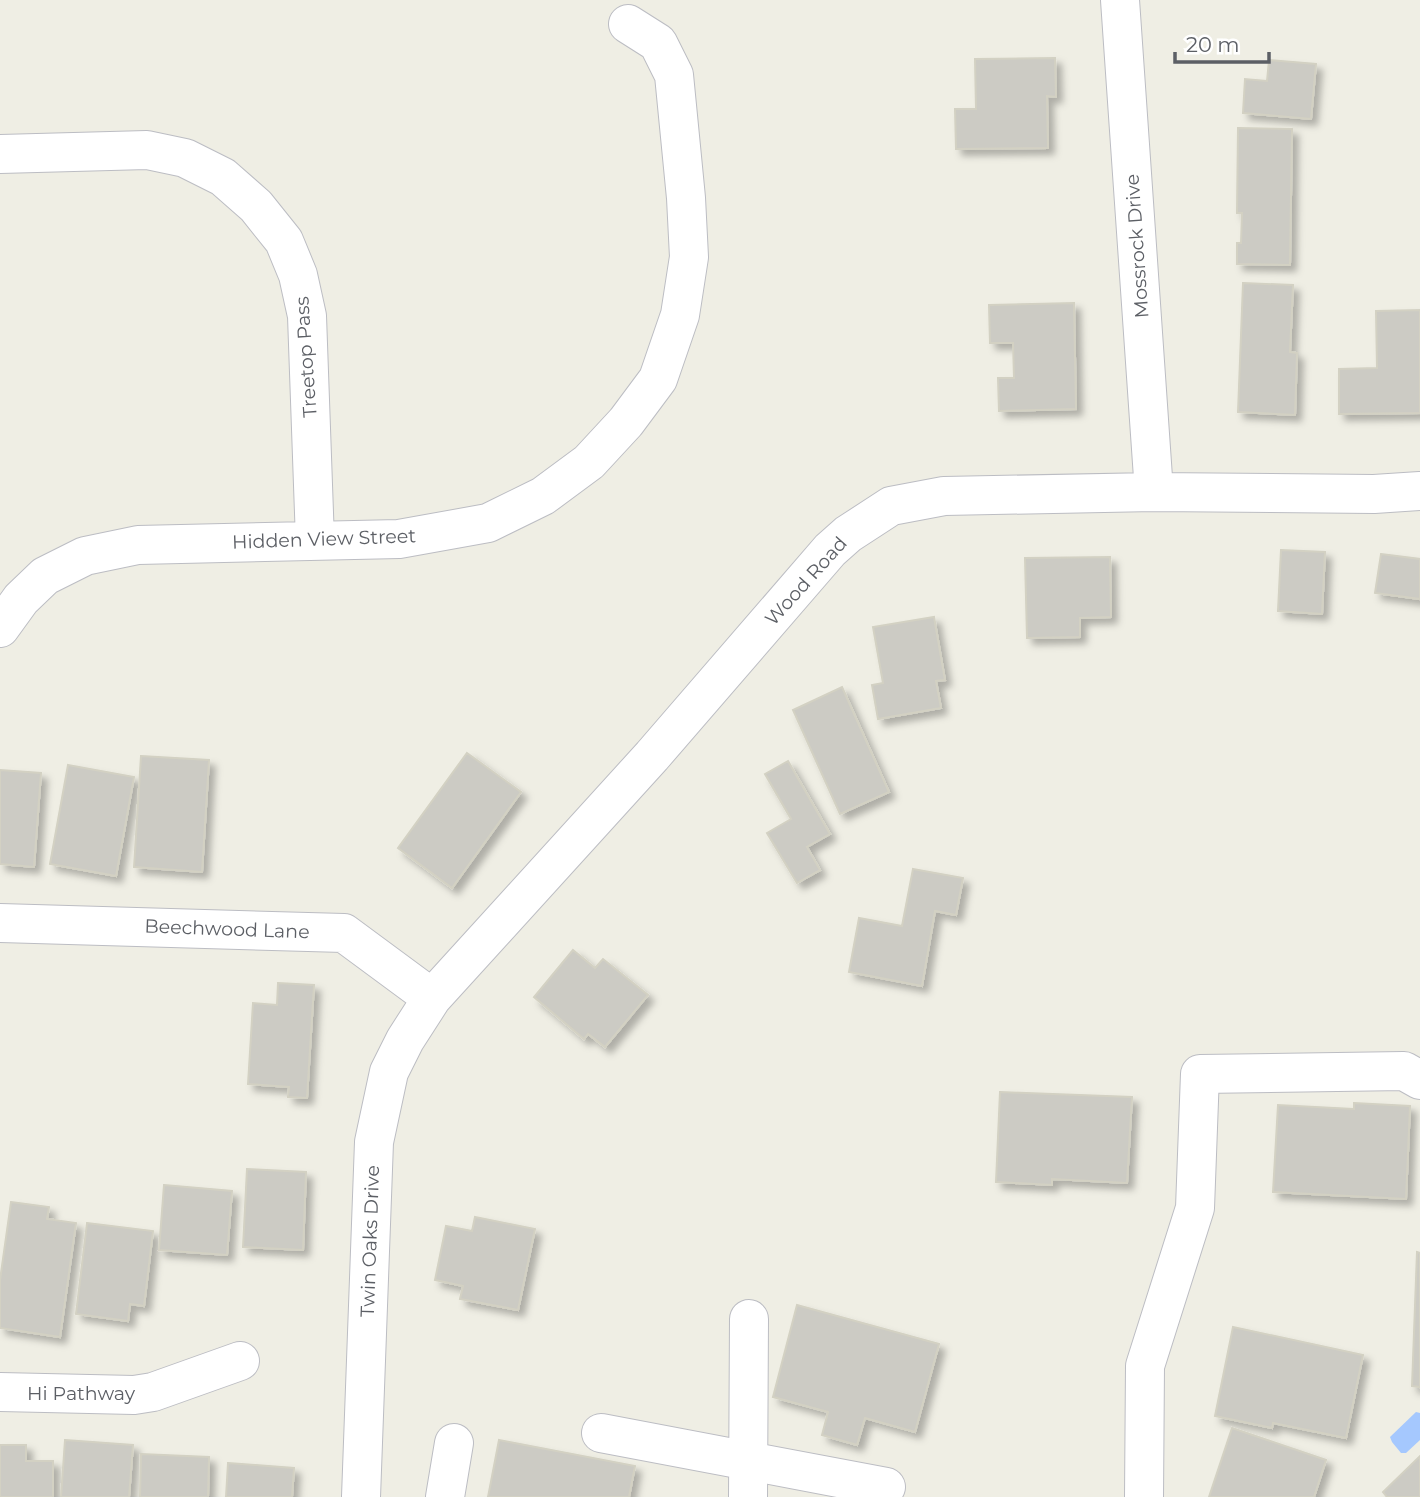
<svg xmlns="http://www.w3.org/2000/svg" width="1420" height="1497" viewBox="0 0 1420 1497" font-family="Montserrat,sans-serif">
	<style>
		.water { fill: #a5c8fe }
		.building { fill: #cccbc4; stroke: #d3d1c3; stroke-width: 2; filter: url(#shadow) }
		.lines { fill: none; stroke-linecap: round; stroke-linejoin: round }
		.minor-casing { stroke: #bcbdc3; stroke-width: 40 }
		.minor { stroke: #fff; stroke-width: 38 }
		.labels { text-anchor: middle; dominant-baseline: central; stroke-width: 6; stroke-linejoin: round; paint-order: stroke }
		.street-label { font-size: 19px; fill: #5c5f65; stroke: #fff }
	</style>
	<defs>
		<filter id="shadow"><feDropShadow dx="6" dy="6" stdDeviation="3.5" flood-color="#0004"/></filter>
	</defs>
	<rect width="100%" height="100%" fill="#efeee4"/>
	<path class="water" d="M1416,1412L1420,1413V1440L1406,1453H1401L1392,1442L1390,1437Z"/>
	<path class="building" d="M1055,58L1056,97L1047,96L1048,148L956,149L955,109H976L975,59Z
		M1269,60L1316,64L1311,119L1243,113L1245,79L1267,81Z
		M1238,128L1292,129L1290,265L1237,264V243H1241L1242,213H1237Z
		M1243,283L1293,285L1290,352L1297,353L1295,415L1238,412Z
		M1074,303L1076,409L999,411L998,378H1014L1013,343H990L989,305Z
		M1420,310V413L1339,414V369L1377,368L1376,311Z
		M1281,550L1325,552L1322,614L1278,611Z
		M1381,554L1420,559V599L1375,593Z
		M1110,557L1111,617L1080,618V637L1027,638L1025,558Z
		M934,617L945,680L936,681L941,708L878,719L872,685L883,683L873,627Z
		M842,687L889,792L840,814L793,710Z
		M467,753L521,792L452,888L398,848Z
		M141,756L209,760L202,872L134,867Z
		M788,761L830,834L807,847L820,870L797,883L767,833L791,819L765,774Z
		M68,765L134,777L116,876L50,864Z
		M0,770L41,773L34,867L0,864Z
		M913,869L963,878L956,915L935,911L922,986L849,972L859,918L902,926Z
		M573,950L595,968L603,959L648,995L605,1047L588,1034L584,1039L534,997Z
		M278,983L314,985L307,1098L288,1097L289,1087L248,1084L253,1003L277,1005Z
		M1000,1092L1132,1097L1127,1183L1052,1179V1185L996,1182Z
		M1354,1103L1410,1106L1406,1199L1273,1192L1278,1105L1354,1109Z
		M247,1169L306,1172L303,1250L243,1247Z
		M164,1185L232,1191L227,1255L159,1250Z
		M11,1202L49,1207L47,1219L76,1223L60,1337L0,1328V1280Z
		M475,1217L535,1229L518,1310L460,1299L463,1286L435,1280L446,1226L472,1231Z
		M87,1223L153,1231L144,1306L130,1304L128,1321L76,1314Z
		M1417,1252L1420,1253V1387L1412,1386Z
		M797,1305L939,1344L915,1432L865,1418L857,1445L822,1435L828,1412L773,1397Z
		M1233,1327L1363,1355L1346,1438L1273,1423L1272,1428L1215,1416Z
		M1232,1428L1326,1460L1314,1497H1209Z
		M65,1440L133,1445L129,1497H61Z
		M499,1440L635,1466L629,1497H488Z
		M0,1445H26V1461H53V1497H0Z
		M141,1454L209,1457L208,1497H140Z
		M1420,1456V1497H1387L1383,1492Z
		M228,1463L294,1468L292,1497H226Z"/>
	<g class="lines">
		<defs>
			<path id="minor" d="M1120,0L1154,492
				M0,154L147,150L185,158L223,177L256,206L284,241L298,275L307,316L315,541
				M0,628L21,599L45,576L85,556L138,545L399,539L488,523L543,496L589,462L626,422L658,379L680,315L689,257L686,198L674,75L658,43L628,24
				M0,923L344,933L432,998
				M0,1392L134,1395L153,1392L240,1361
				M601,1433L886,1487
				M361,1497L374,1142L389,1072L405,1040L432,998L652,756L830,550L848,534L891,506L944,496L1154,492L1374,494L1420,491
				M445,1497L454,1443
				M748,1497L749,1319
				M1144,1497L1145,1366L1195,1208L1200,1074L1404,1071L1420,1080"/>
		</defs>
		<use href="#minor" class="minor-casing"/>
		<use href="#minor" class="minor"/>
	</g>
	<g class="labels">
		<g class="street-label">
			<text transform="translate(1137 246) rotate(-94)">Mossrock Drive</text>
			<text transform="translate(306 357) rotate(-94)">Treetop Pass</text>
			<text transform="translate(324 539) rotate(-2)">Hidden View Street</text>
			<text transform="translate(806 581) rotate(-48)">Wood Road</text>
			<text transform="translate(227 929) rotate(2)">Beechwood Lane</text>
			<text transform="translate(370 1241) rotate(-88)">Twin Oaks Drive</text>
			<text x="81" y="1393">Hi Pathway</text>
		</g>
	</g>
	<path d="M1175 52v10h94v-10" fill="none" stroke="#5c5f65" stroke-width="3.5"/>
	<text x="1186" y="52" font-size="21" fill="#5c5f65" stroke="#ffffff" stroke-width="5" paint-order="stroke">20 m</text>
</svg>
